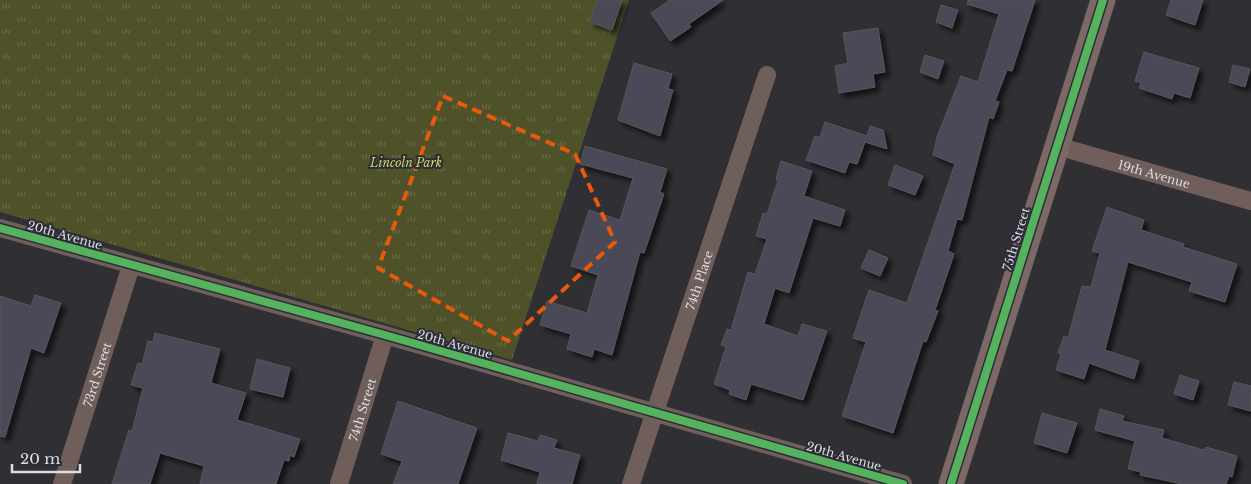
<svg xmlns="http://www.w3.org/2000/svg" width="1251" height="484" viewBox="0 0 1251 484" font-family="'Libre Baskerville',serif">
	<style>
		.park { fill: url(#park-tufts) }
		.building { fill: #494a59; stroke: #56575b; filter: url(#shadow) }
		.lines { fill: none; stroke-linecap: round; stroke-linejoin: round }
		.street { stroke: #6f5e5a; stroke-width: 18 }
		.secondary { stroke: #7c6864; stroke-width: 25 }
		.cycleway-casing { stroke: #2c2d37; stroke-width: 11 }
		.cycleway { stroke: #56b35d; stroke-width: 8 }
		.marked { fill: none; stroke: #e8590c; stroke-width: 4; stroke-dasharray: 10 6; stroke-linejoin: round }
		.labels { text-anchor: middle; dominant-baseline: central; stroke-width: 4; stroke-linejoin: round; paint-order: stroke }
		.park-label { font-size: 12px; font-style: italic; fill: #ced762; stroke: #2c2d37 }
		.street-label { font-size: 12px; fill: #dcdde3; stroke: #2c2d37 }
	</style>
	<defs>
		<pattern id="park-tufts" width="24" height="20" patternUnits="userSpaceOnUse" patternTransform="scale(1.25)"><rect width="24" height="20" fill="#4f5229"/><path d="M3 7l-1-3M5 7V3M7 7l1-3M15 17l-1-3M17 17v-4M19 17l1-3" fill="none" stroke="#686a48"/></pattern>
		<filter id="shadow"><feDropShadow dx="4.5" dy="4.5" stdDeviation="2.5" flood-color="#0009"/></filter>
	</defs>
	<rect width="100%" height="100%" fill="#2f2f34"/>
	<path class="park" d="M0,0H629L512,360L0,212Z"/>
	<path class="building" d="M597,0H622L612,30L590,22Z
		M670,0H723L689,24L691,27L670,41L651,13Z
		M968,0H1035L1012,71L1007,70L995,101L999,102L993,119L989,117L962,220L957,219L948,251L954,254L935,310L938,311L926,342L923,341L893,433L842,416L866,342L853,338L869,290L907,303L955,164L933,155L937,137L961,76L978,82L999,14L967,4Z
		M1171,0H1203L1195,25L1166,15Z
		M941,5L958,10L952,28L936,22Z
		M878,28L885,72L873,74L875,87L839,93L835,66L848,63L843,33Z
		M1144,52L1199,68L1190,98L1174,93L1172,99L1139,88L1141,83L1135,81Z
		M925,55L944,61L938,79L920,72Z
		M634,63L672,74L668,89L673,90L660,136L618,120Z
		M1233,65L1250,69L1245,87L1229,82Z
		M825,122L867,136L870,126L883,130L887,149L865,142L857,164L849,162L845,173L806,160L815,136L820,137Z
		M585,146L667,169L660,192L664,194L644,253L640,252L612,355L594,349L592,357L567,349L571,334L540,325L547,301L587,313L598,275L571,266L589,210L620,220L633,178L580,164Z
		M781,161L812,171L804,196L845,210L840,226L813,218L789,293L775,288L764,324L798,336L802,324L827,331L803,400L751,384L746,400L729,394L730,390L714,384L726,347L721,345L727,329L731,330L748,272L755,274L767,239L756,236L763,213L767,214L778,180L776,179Z
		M895,165L923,176L915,195L888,185Z
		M1107,207L1144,220L1141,230L1184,244L1183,247L1237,264L1225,302L1189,291L1192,282L1128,262L1105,350L1139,361L1134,379L1089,363L1084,379L1056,370L1061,354L1058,353L1064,336L1068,338L1082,286L1091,287L1100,253L1092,251Z
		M869,250L888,258L880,276L861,268Z
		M35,295L61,303L44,353L31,348L5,437L0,436V296L31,306Z
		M155,333L220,349L211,383L246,393L237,420L300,439L294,457L290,455L289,461L284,460L276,484H200L204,466L160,453L150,484H112L129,430L132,431L143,388L131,385L138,363L142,364L148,341L153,342Z
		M257,359L290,368L283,397L250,389Z
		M1180,375L1199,381L1193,400L1174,394Z
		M1234,382L1251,386V411L1228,405Z
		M398,401L477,428L458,484H393L402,461L381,454Z
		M1100,409L1124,416L1122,421L1164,430L1162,438L1204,450L1206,447L1237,456L1232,477L1229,476L1226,484H1182L1140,475L1141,472L1128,469L1135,441L1095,430Z
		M1042,413L1077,423L1067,453L1034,443Z
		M508,433L538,441L540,435L557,440L554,448L580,455L572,484H537L540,472L501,460Z"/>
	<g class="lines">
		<g class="street">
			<path id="s1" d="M1057,146L1251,201"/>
			<path d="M0,228L385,335L903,484"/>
			<path id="s2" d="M62,484L131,266"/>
			<path id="s3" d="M339,484L385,335"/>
			<path id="s4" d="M631,484L767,75"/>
		</g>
		<path class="secondary" d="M951,484L1103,0"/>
		<defs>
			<path id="cycleway" d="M0,228L385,335L903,484
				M951,484L1103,0"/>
		</defs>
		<use href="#cycleway" class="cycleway-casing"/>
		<use href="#cycleway" class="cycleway"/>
	</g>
	<path class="marked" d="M443,96L575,154L615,242L508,341L378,268Z"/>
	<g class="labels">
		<g class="park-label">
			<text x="406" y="162">Lincoln Park</text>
		</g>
		<g class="street-label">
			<text stroke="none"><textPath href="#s1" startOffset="101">19th Avenue</textPath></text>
			<text transform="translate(65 235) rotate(16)">20th Avenue</text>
			<text transform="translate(1016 239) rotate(-73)">75th Street</text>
			<text stroke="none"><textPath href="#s4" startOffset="215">74th Place</textPath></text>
			<text transform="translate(455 344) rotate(16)">20th Avenue</text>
			<text stroke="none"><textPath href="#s2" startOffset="115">73rd Street</textPath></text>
			<text stroke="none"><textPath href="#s3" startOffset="78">74th Street</textPath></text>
			<text transform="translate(844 456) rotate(16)">20th Avenue</text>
		</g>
	</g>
	<path d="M12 464v8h68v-8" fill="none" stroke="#dcdde3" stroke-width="2.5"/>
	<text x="20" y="464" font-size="15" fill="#dcdde3" stroke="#2c2d37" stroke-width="4" paint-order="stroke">20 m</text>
</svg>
